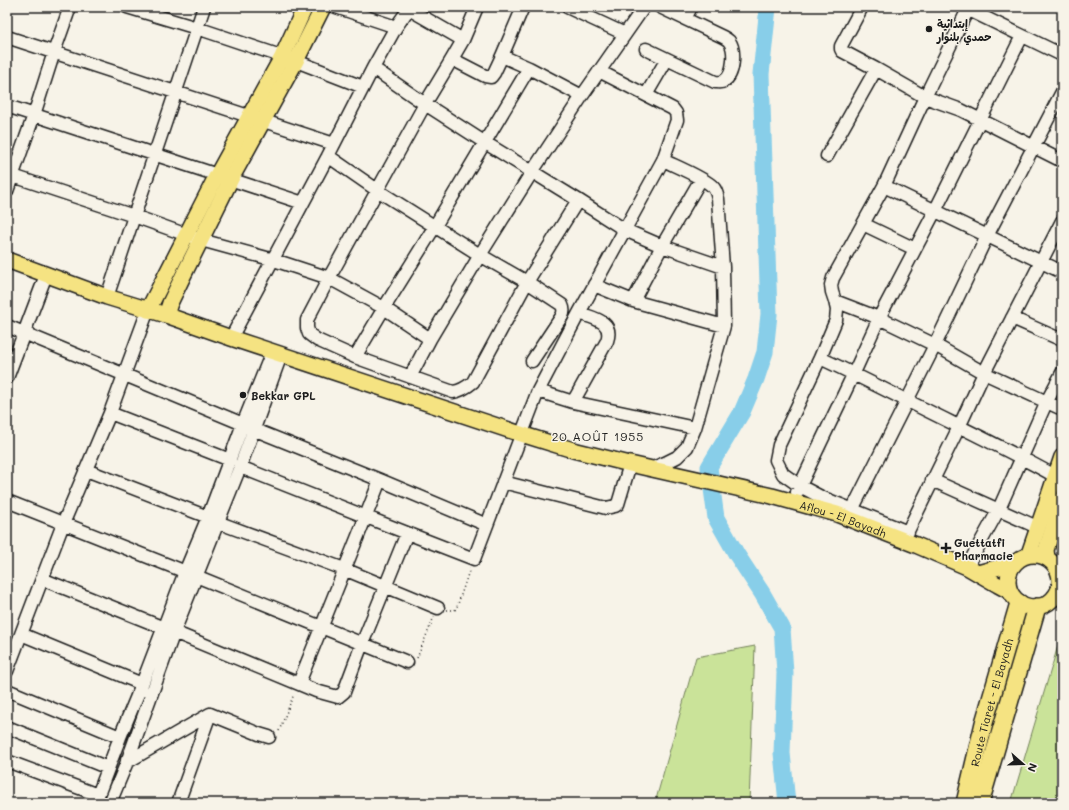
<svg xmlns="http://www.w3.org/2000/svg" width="1069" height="810" viewBox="0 0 1069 810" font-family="Mali,'Playpen Sans Arabic',sans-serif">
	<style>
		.green { fill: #cae399; stroke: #73805a }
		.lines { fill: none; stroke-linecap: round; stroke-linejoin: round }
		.river { stroke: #88cee9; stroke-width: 17 }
		.minor-casing { stroke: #1c1c1c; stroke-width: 15 }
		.major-casing { stroke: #1c1c1c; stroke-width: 18 }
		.highway-casing { stroke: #1c1c1c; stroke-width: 20 }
		.path { stroke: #1c1c1c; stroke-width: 1.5; stroke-dasharray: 1 3; stroke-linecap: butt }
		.minor { stroke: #f7f3e8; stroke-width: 12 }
		.major { stroke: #f5e382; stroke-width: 15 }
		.highway { stroke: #f5e382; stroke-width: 17 }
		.poi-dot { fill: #1c1c1c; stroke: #f7f3e8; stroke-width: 1.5 }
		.labels { text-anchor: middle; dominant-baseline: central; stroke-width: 3; stroke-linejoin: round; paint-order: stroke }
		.poi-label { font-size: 11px; font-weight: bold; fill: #1c1c1c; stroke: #f7f3e8; text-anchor: start }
		.street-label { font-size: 11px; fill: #1c1c1c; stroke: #f7f3e8 }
		.neighbourhood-label { font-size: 12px; letter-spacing: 1px; fill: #1c1c1c; stroke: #f7f3e8 }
	</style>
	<rect width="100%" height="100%" fill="#f7f3e8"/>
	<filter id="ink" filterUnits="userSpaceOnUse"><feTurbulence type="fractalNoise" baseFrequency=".025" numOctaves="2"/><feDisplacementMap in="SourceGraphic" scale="8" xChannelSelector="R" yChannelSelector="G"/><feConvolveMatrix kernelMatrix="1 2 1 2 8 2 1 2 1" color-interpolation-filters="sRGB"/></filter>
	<g filter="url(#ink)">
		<path class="green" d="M1062,635V803H1011L1057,649Z
			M755,646L749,803H655L696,657Z"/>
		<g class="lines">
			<path class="river" d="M768,7L761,74L769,314L765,352L756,379L742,412L709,467L716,518L737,555L762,593L782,628L785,673L782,753L787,803"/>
			<defs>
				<path id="minor" d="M127,7L197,28L296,61L363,87
					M336,7L396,27
					M477,7L463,40L452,59L425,104L329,278L307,320V328L309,334L317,340L355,357L453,392C461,391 467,387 473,382L527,282L578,200
					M567,7L625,34
					M862,7L841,46V49L842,51L876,69L925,97L961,110L1062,161
					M963,7L1062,55
					M409,9L463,40
					M685,19L691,7
					M7,37L334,144
					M646,49L715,82C718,82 721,83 724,81C734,75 736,50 729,41C727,39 725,38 723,37L660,7
					M502,56L529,68L582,96
					M452,59L485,76L491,77L494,73L502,56L523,7
					M373,68L425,104L484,142L578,200L625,230L662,246L723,267
					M646,95L667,59
					M7,106L303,203
					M328,156L377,190L480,255L527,282L562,305C564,309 564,312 562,316L532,361
					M827,156L876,69
					M7,174L134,216L201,240L274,260L329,278L384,308L430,339
					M884,186L1062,272
					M7,191L34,115L54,52L70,7
					M863,224L915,249
					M594,285L633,301L662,246L701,179
					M107,297L204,7
					M633,301L724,326
					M835,301L879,318L935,345L984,373L1062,409
					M1012,318L1062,340
					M7,326L243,424L253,429L380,480L487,525
					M231,338L328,156L373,68L396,27L410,7
					M355,357L384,308L435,226L529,68
					M820,358C855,374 889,392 924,409C968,431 1012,452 1055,476
					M410,377L430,339L480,255L532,172L582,96L644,7
					M7,378L46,275
					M538,391L573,402L695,428
					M573,402L607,341C614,321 593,318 579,313
					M110,413L230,460
					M240,467L407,533L474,559L538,391L579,313L663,160L677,120L676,113L673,109L599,71
					M651,469L665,463L677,457L687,447L695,428L724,326L723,267L718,199C717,194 716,190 713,187C705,178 675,166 663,160
					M86,470L208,517
					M932,480L1037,527
					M503,482L606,508L615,506L618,504L630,464
					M797,492L854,373L879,318L935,211L1022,36
					M7,501L196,576L407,662
					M849,516L935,345L987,236L1062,92
					M217,522L344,569L438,608
					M908,532L821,497L800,486L783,474L776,460L779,445L820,358L836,320L837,310L835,301L832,292L831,285L833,278L884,186L925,97L969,7
					M904,539L959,427L984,373L1062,221
					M967,567L999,509L1046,403L1062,373
					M42,579L164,628L316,691L338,697L344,692L362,644L407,533
					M21,634L142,684L141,691
					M7,671L63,524L110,413L148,310
					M299,683L366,516L380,480
					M7,690L120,737
					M7,727L108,768
					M127,760V762L210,714L259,734L269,737
					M7,761L98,795
					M95,803L120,737L142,684L185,572L208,517L243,424L272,352
					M110,803L127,762L174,632L240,467L281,355
					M178,803L210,714"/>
				<g id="major">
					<path id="s1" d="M7,260L107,297L166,315L231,338L521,434L573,450L630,464L772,496L837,514L916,545L967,567L998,585L1009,591"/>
					<path d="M148,310L217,175L282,57L305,7"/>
					<path d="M166,315L170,303L183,276L231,179L296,61L323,7"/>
					<path d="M1029,554L1062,457"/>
					<circle cx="1034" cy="581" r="26"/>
					<path d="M1047,558L1046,550L1062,500"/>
					<path d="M978,573L1014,563"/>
				</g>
				<g id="highway">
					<path id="s2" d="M965,803L984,723L1019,603"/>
					<path d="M980,803L1037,607"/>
				</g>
			</defs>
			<use href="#minor" class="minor-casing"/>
			<use href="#major" class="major-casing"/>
			<use href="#highway" class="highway-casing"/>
			<path class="path" d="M447,610H455L457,607L470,568
				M417,658L434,617
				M279,731L294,694"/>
			<use href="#minor" class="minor"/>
			<use href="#major" class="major"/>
			<use href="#highway" class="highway"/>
		</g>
	</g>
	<g class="poi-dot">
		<circle cx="929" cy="29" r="4"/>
		<circle cx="243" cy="395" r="4"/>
		<path d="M944 542h4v4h4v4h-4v4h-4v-4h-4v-4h4z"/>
	</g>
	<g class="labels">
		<g class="poi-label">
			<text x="937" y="23">إبتدائية<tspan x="937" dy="13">حمدي بلنوار</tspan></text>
			<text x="251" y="395">Bekkar GPL</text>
			<text x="954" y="542">Guettatfi<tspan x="954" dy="13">Pharmacie</tspan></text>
		</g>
		<g class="street-label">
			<text stroke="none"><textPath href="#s1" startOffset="876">Aflou - El Bayadh</textPath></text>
			<text stroke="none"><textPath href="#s2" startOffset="104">Route Tiaret - El Bayadh</textPath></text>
		</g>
		<g class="neighbourhood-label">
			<text x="598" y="436">20 AOÛT 1955</text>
		</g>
	</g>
	<rect width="1069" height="810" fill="none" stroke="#f7f3e8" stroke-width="24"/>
	<rect x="12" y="12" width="1045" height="786" fill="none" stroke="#1c1c1c" stroke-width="1.5" filter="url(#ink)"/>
	<g transform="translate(1023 764) rotate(110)" stroke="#f7f3e8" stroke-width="3" paint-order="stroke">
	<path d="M0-3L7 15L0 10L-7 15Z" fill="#1c1c1c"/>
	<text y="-6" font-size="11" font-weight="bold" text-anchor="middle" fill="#1c1c1c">N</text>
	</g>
</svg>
